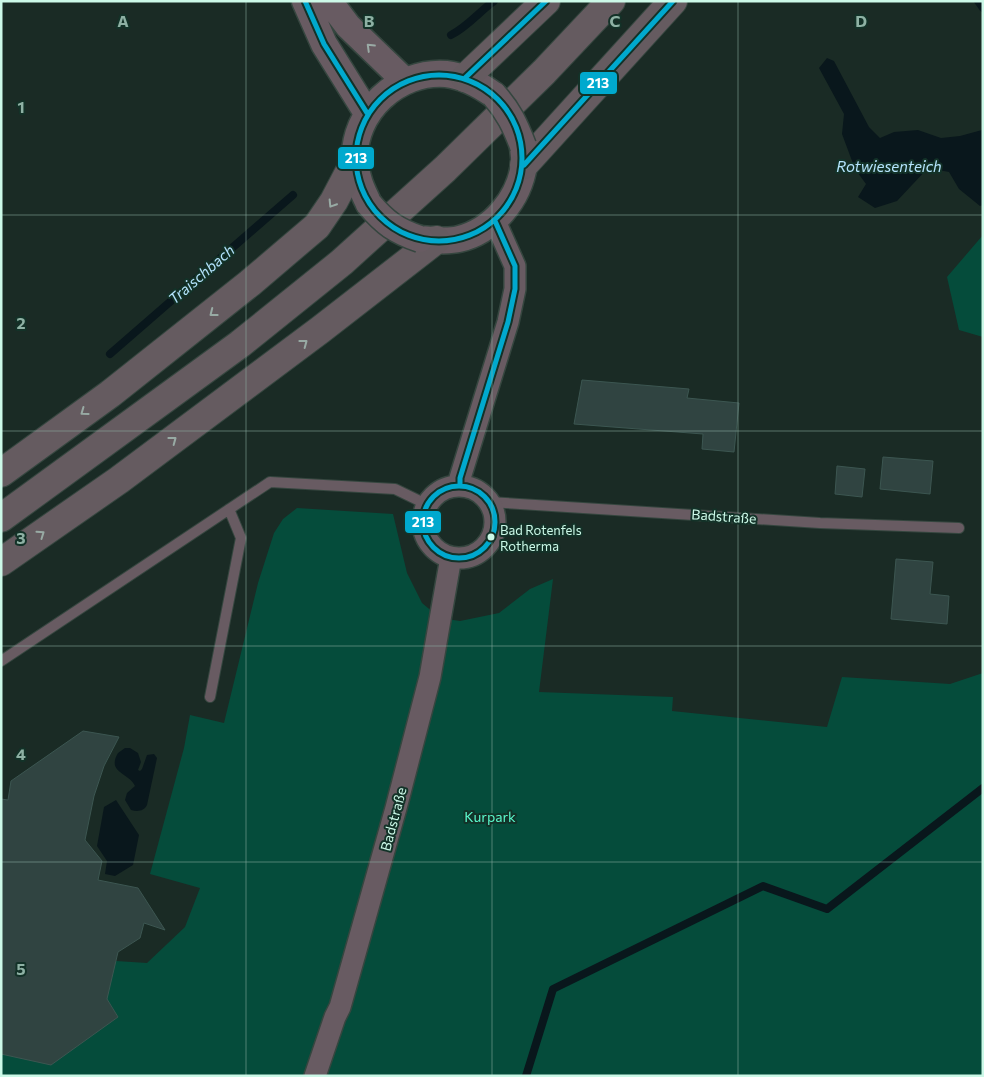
<svg xmlns="http://www.w3.org/2000/svg" width="984" height="1077" viewBox="0 0 984 1077" font-family="Commissioner,sans-serif">
	<style>
		.green { fill: #054c3b }
		.water { fill: #09171c }
		.lines { fill: none; stroke-linecap: round; stroke-linejoin: round }
		.stream { stroke: #09171c; stroke-width: 8 }
		.building { fill: #304441; stroke: #3c5651 }
		.service-casing { stroke: #35463f; stroke-width: 12 }
		.minor-casing { stroke: #35463f; stroke-width: 24 }
		.tertiary-casing { stroke: #35463f; stroke-width: 29 }
		.primary-casing { stroke: #35463f; stroke-width: 30 }
		.service { stroke: #685b62; stroke-width: 10 }
		.minor { stroke: #685b62; stroke-width: 21 }
		.tertiary { stroke: #685b62; stroke-width: 26 }
		.primary { stroke: #655b60; stroke-width: 28 }
		.tertiary-bridge-casing { stroke: #35463f; stroke-width: 29; stroke-linecap: butt }
		.tertiary-bridge { stroke: #685b62; stroke-width: 26 }
		.bus-1-casing { stroke: #133228; stroke-width: 9 }
		.bus-1 { stroke: #00a9ce; stroke-width: 5 }
		.oneway { stroke: #9aaaa5 }
		.oneway2 { stroke: #98aaa4 }
		.grid { fill: none; stroke: #8eb1a4; stroke-width: 1; stroke-opacity: 0.55 }
		.bus-dot { fill: #ccf9e8; stroke: #133228; stroke-width: 2 }
		.labels { text-anchor: middle; dominant-baseline: central; stroke-width: 4; stroke-linejoin: round; paint-order: stroke }
		.bus-label { font-size: 13px; fill: #ccf9e8; stroke: #133228; text-anchor: start }
		.street-label { font-size: 14px; fill: #ccf9e8; stroke: #133228 }
		.park-label { font-size: 14px; fill: #5af9cc; stroke: #133228 }
		.water-label { font-size: 15px; font-style: italic; fill: #b5e4fd; stroke: #133228 }
		.grid-label { font-size: 16px; text-anchor: middle; font-weight: bold; fill: #8eb1a4; stroke: #133228; stroke-width: 4; stroke-linejoin: round; paint-order: stroke }
		.line-badge { stroke: #133228; stroke-width: 2 }
		.badge-label { font-size: 14px; text-anchor: middle; font-weight: bold; fill: #fff }
	</style>
	<rect width="100%" height="100%" fill="#1a2b25"/>
	<path class="green" d="M983,235V337L959,330L947,277Z
		M297,508L393,514L407,573L422,603L440,618L460,621L499,613L530,589L553,579L539,692L673,697L672,711L827,727L842,677L950,684L983,673V1076H1V1054L51,1064L118,1017L103,993L116,961L147,963L185,927L200,888L150,874L184,748L190,715L224,723L258,583L274,533L283,519Z"/>
	<path class="water" d="M827,58L834,61L869,127L880,138L894,132L918,130L941,138L960,136L982,130L983,128V205L980,206L959,189L949,172L928,168L897,201L875,208L858,197L866,184L855,169L842,134L844,114L819,68Z
		M125,748H130L138,753L141,762L138,770L140,771L142,769L147,755L154,754L157,758L147,805C144,811 138,812 131,810L125,800L127,793L135,786C130,773 106,773 118,753Z
		M116,800L139,835L133,865L115,876L105,874L107,861L97,846L104,807Z"/>
	<g class="lines">
		<path class="stream" d="M978,1L983,8
			M451,35C467,27 479,12 494,1
			M110,354L293,195
			M526,1076L553,989L763,886L827,909L983,788"/>
	</g>
	<path class="building" d="M582,380L689,389L687,398L739,403L734,452L702,449L703,434L574,424Z
		M883,457L933,461L930,494L880,489Z
		M837,466L865,469L862,497L835,494Z
		M896,559L933,562L930,594L949,596L947,624L891,619Z
		M83,731L119,737L104,766L94,796L85,840L102,861L98,880L138,888L165,930L144,923L140,938L118,952L107,999L118,1017L51,1065L1,1054V799L8,800L11,781Z"/>
	<g class="lines">
		<defs>
			<path id="service" d="M489,502L820,523L959,528
				M1,661L270,482L395,489L428,505
				M210,697L241,538L229,509"/>
			<path id="minor" d="M460,486V478L508,322L515,289V266L495,221
				M423 522a36 36 0 1 1 72 0a36 36 0 1 1-72 0Z
				M315,1076L335,1017L340,1007L396,808L430,677L451,557"/>
			<path id="tertiary" d="M305,1L324,44L367,113
				M329,1L348,26L405,81
				M369,204C362,190 356,177 355,161C352,112 398,70 446,74C464,76 480,85 494,95
				M420,239C433,240 447,242 459,239C493,231 519,199 524,165C525,159 523,152 523,146"/>
			<path id="primary" d="M465,78L546,1
				M524,165L673,1
				M1,473L110,394L250,283L317,226L334,201L355,161
				M1,518L240,344L342,262L445,169L544,72L611,1
				M1,562L119,480L320,330L436,240"/>
		</defs>
		<use href="#service" class="service-casing"/>
		<use href="#minor" class="minor-casing"/>
		<use href="#tertiary" class="tertiary-casing"/>
		<use href="#primary" class="primary-casing"/>
		<use href="#service" class="service"/>
		<use href="#minor" class="minor"/>
		<use href="#tertiary" class="tertiary"/>
		<use href="#primary" class="primary"/>
		<defs>
			<path id="tertiary-bridge" d="M494,95C509,112 515,125 523,146
				M369,204C385,223 396,231 420,239"/>
		</defs>
		<use href="#tertiary-bridge" class="tertiary-bridge-casing"/>
		<use href="#tertiary-bridge" class="tertiary-bridge"/>
		<defs>
			<path id="bus-1" d="M305,1L324,44L367,113
				M356 158a83 83 0 1 1 166 0a83 83 0 1 1-166 0Z
				M465,78L546,1
				M524,165L673,1
				M460,486V478L508,322L515,289V266L495,221
				M423 522a36 36 0 1 1 72 0a36 36 0 1 1-72 0Z"/>
		</defs>
		<use href="#bus-1" class="bus-1-casing"/>
		<use href="#bus-1" class="bus-1"/>
	</g>
	<defs><path id="oneway-chevron" d="M-2-3.5L2.5 0L-2 3.5" fill="none" stroke-width="1.6" stroke-linecap="round" stroke-linejoin="round" transform="scale(1.25)"/></defs>
	<use class="oneway" href="#oneway-chevron" transform="translate(370 47) rotate(-136)"/>
	<g class="oneway2">
		<use href="#oneway-chevron" transform="translate(332 204) rotate(122)"/>
		<use href="#oneway-chevron" transform="translate(213 313) rotate(142)"/>
		<use href="#oneway-chevron" transform="translate(304 343) rotate(-37)"/>
		<use href="#oneway-chevron" transform="translate(84 412) rotate(144)"/>
		<use href="#oneway-chevron" transform="translate(173 440) rotate(-37)"/>
		<use href="#oneway-chevron" transform="translate(41 534) rotate(-35)"/>
	</g>
	<path class="grid" d="M246,1V1076M492,1V1076M738,1V1076M1,215H983M1,431H983M1,646H983M1,862H983"/>
	<circle class="bus-dot" cx="491" cy="537" r="4.5"/>
	<g class="labels">
		<g class="bus-label">
			<text x="500" y="530">Bad Rotenfels<tspan x="500" dy="16">Rotherma</tspan></text>
		</g>
		<g class="street-label">
			<text transform="translate(724 516) rotate(4)">Badstraße</text>
			<text transform="translate(393 819) rotate(-75)">Badstraße</text>
		</g>
		<g class="park-label">
			<text x="490" y="816">Kurpark</text>
		</g>
		<g class="water-label">
			<text x="889" y="166">Rotwiesenteich</text>
			<text transform="translate(201 274) rotate(-41)">Traischbach</text>
		</g>
	</g>
	<g class="grid-label">
		<text x="123" y="27">A</text>
		<text x="369" y="27">B</text>
		<text x="615" y="27">C</text>
		<text x="861" y="27">D</text>
		<text x="21" y="113">1</text>
		<text x="21" y="329">2</text>
		<text x="21" y="544">3</text>
		<text x="21" y="760">4</text>
		<text x="21" y="975">5</text>
	</g>
	<g class="line-badge">
		<rect x="579" y="71" width="39" height="24" rx="5" fill="#00a9ce"/>
		<rect x="337" y="146" width="38" height="24" rx="5" fill="#00a9ce"/>
		<rect x="404" y="510" width="38" height="24" rx="5" fill="#00a9ce"/>
	</g>
	<g class="badge-label">
		<text x="598" y="88">213</text>
		<text x="356" y="163">213</text>
		<text x="423" y="527">213</text>
	</g>
	<rect width="984" height="1077" fill="none" stroke="#ccf9e8" stroke-width="5"/>
</svg>
